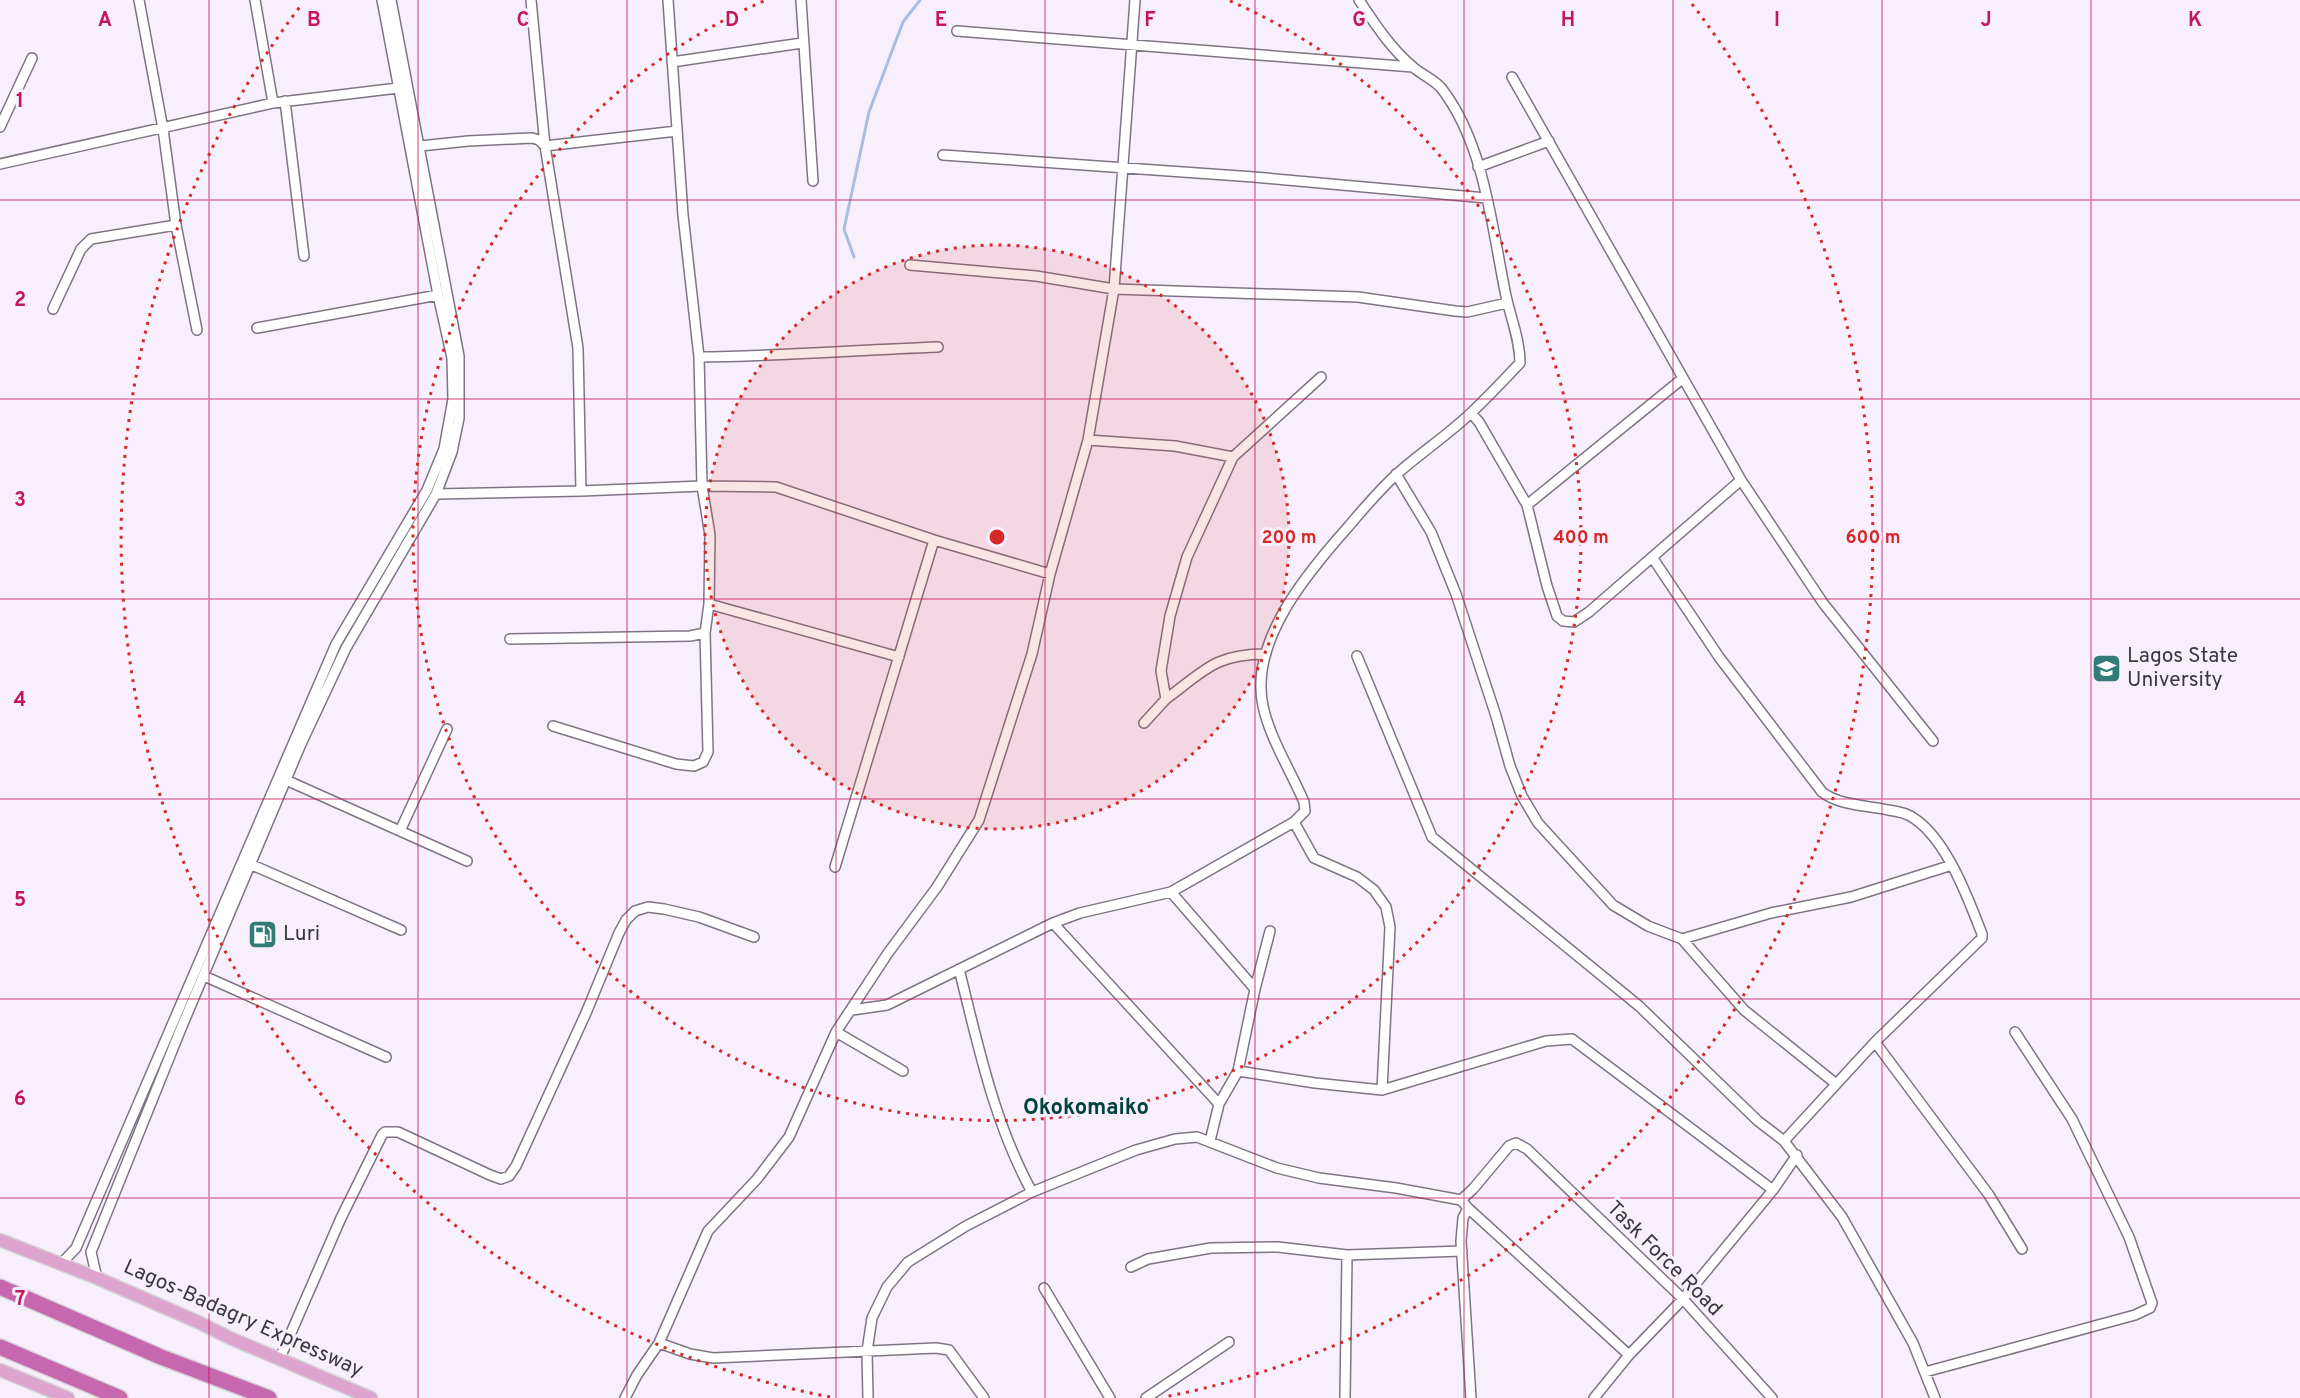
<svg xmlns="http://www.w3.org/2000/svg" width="2300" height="1398" viewBox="0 0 2300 1398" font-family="Overpass,sans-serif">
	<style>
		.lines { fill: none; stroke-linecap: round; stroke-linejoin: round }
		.stream { stroke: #aabde3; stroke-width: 3 }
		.minor-casing { stroke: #7e7484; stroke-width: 12 }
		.major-casing { stroke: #d4d3d5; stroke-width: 15 }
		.highway-casing { stroke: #d4d3d5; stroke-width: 18 }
		.minor { stroke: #fff; stroke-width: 9 }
		.major { stroke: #dda4cf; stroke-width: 12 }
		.highway { stroke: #c767af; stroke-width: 15 }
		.grid { fill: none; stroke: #c2185b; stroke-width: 1.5; stroke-opacity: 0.55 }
		.ring { fill: none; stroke: #d62828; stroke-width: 3; stroke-dasharray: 3 6 }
		.labels { text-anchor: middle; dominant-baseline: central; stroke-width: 6; stroke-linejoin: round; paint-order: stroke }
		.poi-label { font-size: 21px; fill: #3b373e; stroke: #f8effd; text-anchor: start }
		.street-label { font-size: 21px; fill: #3b373e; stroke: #f8effd }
		.neighbourhood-label { font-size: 22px; font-weight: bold; fill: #004240; stroke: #f8effd }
		.grid-label { font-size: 20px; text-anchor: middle; font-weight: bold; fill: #c2185b; stroke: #f8effd; stroke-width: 6; stroke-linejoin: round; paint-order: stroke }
		.centre { fill: #d62828; stroke: #f8effd; stroke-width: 3 }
		.ring-label { font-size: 18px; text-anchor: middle; font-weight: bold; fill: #d62828; stroke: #f8effd; stroke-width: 6; stroke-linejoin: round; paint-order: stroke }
	</style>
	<rect width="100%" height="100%" fill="#f8effd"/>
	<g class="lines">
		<path class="stream" d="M854,257L844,229L869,112L903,22L920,0"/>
		<defs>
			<path id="minor" d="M139,0L163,129L176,225L197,330
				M255,0L273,103
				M531,0L545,146L578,348L581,491
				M801,0L813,181
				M957,31L1413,67
				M672,62L802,43
				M1512,77L1741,480L1823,603L1933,741
				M285,101L304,256
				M0,127L32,58
				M420,146L468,141L532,138L539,140L545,146L677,131
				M943,155L1254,177L1486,198
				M0,164L273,103L398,88
				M1478,167L1549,141
				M910,265L1036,276L1114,289L1358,297L1455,311L1467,312L1507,303
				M53,309L81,249L91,239L176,225
				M257,328L438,295
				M699,357C779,356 858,350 938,347
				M1471,413L1479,422L1527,505L1547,586L1557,616L1563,621L1574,622L1589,612L1741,480
				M1088,440L1175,446L1233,457
				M1396,474L1431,532L1456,594L1496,716L1510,766L1522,796L1538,823L1613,905L1648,926L1682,939L1744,1010L1835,1083
				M436,494L581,491L702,486L776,487L934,540L1050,574
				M1527,505L1682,379
				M1652,557L1719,657L1822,792C1840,806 1867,805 1888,810C1897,811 1907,813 1915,819C1947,841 1968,898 1982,934V938L1875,1042L1784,1141
				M709,604L899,657
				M510,639L690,636L705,633
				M1357,656L1432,837L1639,1006L1758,1121L1784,1141L1842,1217L1913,1343L1935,1398
				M1166,699C1204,671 1215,654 1265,654
				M1144,723L1166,699L1161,671L1170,616L1187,557L1233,457L1321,377
				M553,726L676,764L694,766L703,762L708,752L705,633L709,604L710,535L702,486L699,357L683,215L668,0
				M286,780L467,861
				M1294,822L1314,858L1357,877L1374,890L1386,907L1390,927L1382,1090
				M400,831L447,729
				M250,864L401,930
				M835,867L934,540
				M1171,892L1255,989L1238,1071L1219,1104L1210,1141
				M1053,923L1219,1104
				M1682,939L1771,913L1851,897L1952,865
				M959,969C978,1045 994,1123 1032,1192
				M204,976L386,1057
				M1255,989L1270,931
				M852,1010L887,1005L1053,923L1080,913L1171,892L1294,822L1305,811L1304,802C1291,771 1270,739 1263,706C1249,641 1308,572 1348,527C1364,508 1380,489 1398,473C1422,452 1449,434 1472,412C1489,396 1504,380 1520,363C1520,340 1511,319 1506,296C1492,229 1485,145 1442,89C1435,80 1422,75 1413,67C1391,49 1375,24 1359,0
				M836,1032L903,1071
				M1875,1042L1989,1195L2022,1249
				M1238,1071L1315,1083L1382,1090L1546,1041L1572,1039L1773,1190
				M1468,1208L1629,1355
				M61,1264L76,1248L336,644L427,490L444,449L453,399L452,358L438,295L382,0
				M1131,1267L1148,1259L1211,1248L1278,1247L1347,1255L1462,1251
				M97,1278L91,1252L180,1031L301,744L346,648L436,494L452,452L459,418V356L391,0
				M1044,1288L1110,1398
				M659,1343L690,1354L713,1358L936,1348L949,1350L984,1398
				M280,1358L341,1218L382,1135L385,1132H398L490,1175L501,1179L509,1176L516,1166L586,1013L619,933L626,920L635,911L648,907L664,909L699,917L754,937
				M1925,1372L2135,1315L2150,1308L2152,1303L2129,1237L2072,1119L2015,1032
				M625,1398L637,1375L659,1343L708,1231L757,1179L789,1137L836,1032L888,953L937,887L979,820L1032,654L1050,574L1088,440L1114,289L1135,0
				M868,1398L867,1351L872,1318L887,1287L908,1262L966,1226L1032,1192L1136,1150L1175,1139L1197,1137L1277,1168L1319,1178L1396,1188L1461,1200
				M1146,1398L1229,1342
				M1345,1398L1347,1255
				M1471,1398L1461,1241L1463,1218L1468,1208L1461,1200L1473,1189L1509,1146L1516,1143L1527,1149L1683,1299L1772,1398
				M1594,1398L1629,1355L1683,1299L1773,1190L1797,1155"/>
			<path id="major" d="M0,1240L97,1278L198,1322L230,1338L371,1398
				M0,1370L68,1398"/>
			<path id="highway" d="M0,1287L161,1357L269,1398
				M0,1347L120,1398"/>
		</defs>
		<use href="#minor" class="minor-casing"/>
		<use href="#major" class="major-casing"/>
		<use href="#highway" class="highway-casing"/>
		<use href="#minor" class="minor"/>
		<use href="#major" class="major"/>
		<use href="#highway" class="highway"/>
	</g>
	<path class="grid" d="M209,0V1398M418,0V1398M627,0V1398M836,0V1398M1045,0V1398M1255,0V1398M1464,0V1398M1673,0V1398M1882,0V1398M2091,0V1398M0,200H2300M0,399H2300M0,599H2300M0,799H2300M0,999H2300M0,1198H2300"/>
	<circle cx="997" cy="537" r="292" fill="#d62828" fill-opacity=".12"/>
	<g class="ring">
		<circle cx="997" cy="537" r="292"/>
		<path d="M1230 1A584 584 0 1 1 764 1"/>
		<path d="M830 1397A876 876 0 0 1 302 4M1692 4A876 876 0 0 1 1164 1397"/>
	</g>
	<defs>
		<symbol id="university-square" viewBox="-11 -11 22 22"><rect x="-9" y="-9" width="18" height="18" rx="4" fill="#327b78" stroke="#f8effd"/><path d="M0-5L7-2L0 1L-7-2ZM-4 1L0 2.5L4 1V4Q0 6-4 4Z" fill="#fff"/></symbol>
		<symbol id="fuel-square" viewBox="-11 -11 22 22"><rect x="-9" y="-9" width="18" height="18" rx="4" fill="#327b78" stroke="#f8effd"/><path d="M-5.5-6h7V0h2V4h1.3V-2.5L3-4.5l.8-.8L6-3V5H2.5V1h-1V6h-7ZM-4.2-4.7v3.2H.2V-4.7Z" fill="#fff"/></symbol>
	</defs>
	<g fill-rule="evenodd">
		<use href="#university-square" x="2090" y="652" width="33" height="33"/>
		<use href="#fuel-square" x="246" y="918" width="33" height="33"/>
	</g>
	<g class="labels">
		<g class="poi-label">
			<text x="2127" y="656">Lagos State<tspan x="2127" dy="24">University</tspan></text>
			<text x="283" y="934">Luri</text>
		</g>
		<g class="street-label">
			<text transform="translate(1664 1259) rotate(45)">Task Force Road</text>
			<text transform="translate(243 1319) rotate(24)">Lagos-Badagry Expressway</text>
		</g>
		<g class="neighbourhood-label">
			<text x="1086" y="1108">Okokomaiko</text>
		</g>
	</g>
	<g class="grid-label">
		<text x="105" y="26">A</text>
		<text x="314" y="26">B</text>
		<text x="523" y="26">C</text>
		<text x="732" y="26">D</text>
		<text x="941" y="26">E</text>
		<text x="1150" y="26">F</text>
		<text x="1359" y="26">G</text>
		<text x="1568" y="26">H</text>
		<text x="1777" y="26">I</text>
		<text x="1986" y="26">J</text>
		<text x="2195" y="26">K</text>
		<text x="20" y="107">1</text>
		<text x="20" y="306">2</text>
		<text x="20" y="506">3</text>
		<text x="20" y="706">4</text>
		<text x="20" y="906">5</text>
		<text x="20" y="1105">6</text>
		<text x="20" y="1305">7</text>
	</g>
	<circle cx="997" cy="537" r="9" class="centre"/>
	<g class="ring-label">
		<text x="1289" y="543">200 m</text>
		<text x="1581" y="543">400 m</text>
		<text x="1873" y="543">600 m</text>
	</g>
</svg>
